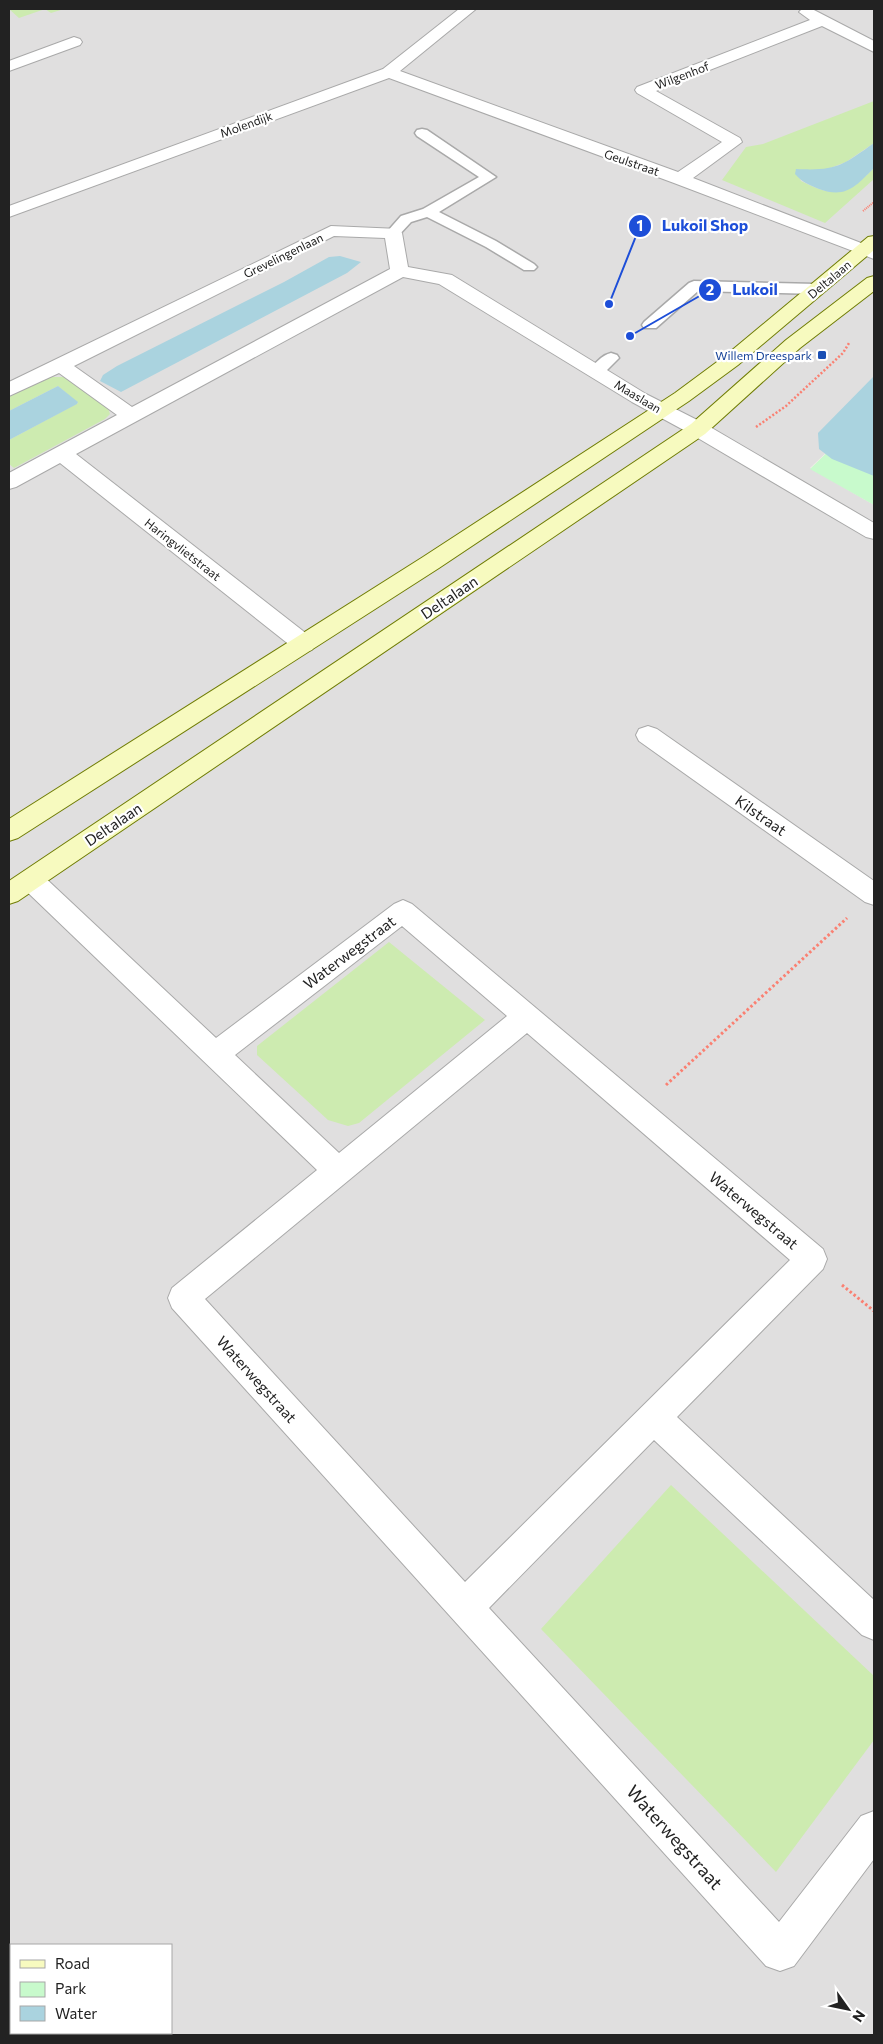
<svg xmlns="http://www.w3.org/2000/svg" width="883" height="2044" viewBox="0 0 883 2044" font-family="Commissioner,sans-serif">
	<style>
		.residential { fill: #e0dfdf; fill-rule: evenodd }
		.grass { fill: #cdebb0 }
		.park { fill: #c8facc }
		.water { fill: #aad3df }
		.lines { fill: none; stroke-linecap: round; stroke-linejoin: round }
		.lane-casing { stroke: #a9a9a9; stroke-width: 3 }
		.street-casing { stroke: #a9a9a9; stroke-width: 2 }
		.secondary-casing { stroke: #707d05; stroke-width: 2 }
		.path-far2 { stroke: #fa8072; stroke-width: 2; stroke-dasharray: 1 1; stroke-linecap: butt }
		.path-far1 { stroke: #fa8072; stroke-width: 2.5; stroke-dasharray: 2 2; stroke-linecap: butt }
		.path { stroke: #fa8072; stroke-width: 3; stroke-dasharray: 2.5 2.5; stroke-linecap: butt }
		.lane { fill: #fff; fill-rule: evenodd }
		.street { fill: #fff; fill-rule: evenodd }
		.secondary { fill: #f7fabf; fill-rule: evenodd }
		.transit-dot { fill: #1a4fb4; stroke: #fff; stroke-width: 2 }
		.labels { text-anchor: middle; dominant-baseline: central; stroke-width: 4.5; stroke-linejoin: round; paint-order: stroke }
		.far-street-label { font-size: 12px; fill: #222; stroke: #fff }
		.far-transit-label { font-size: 12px; fill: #164399; stroke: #fff; text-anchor: end }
		.street-label { font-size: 15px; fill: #222; stroke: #fff }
		.near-street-label { font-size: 18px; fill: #222; stroke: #fff }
		.leader { fill: none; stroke: #1d4ed8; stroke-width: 2 }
		.callout-dot { fill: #1d4ed8; stroke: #fff; stroke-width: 2 }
		.mark-label { font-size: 15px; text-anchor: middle; font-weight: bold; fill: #fff }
		.callout-label { font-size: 16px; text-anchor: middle; font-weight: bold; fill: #1d4ed8; stroke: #fff; stroke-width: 4.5; stroke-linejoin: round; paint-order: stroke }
	</style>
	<rect width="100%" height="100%" fill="#f2efe9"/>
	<path class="residential" d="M9,9H874V407L810,468L874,505V2035H9ZM11,1945H171V2033H11Z"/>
	<path class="grass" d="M9,9H64L51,13L45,9L19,18Z
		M874,101V143L846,162L825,170H796L801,181C837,199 846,195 874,168V179L825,223L722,180L746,147L763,144Z
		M47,377H64L108,408L110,414L105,419L14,468L9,464V440L78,403L58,386L9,411V397Z
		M389,942L485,1020L359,1123L348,1126L328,1120L257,1055V1046Z
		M671,1485L874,1676V1740L776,1872L541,1629Z"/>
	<path class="park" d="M874,407V505L810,469Z"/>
	<path class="water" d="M874,143V168C856,186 846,199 819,189C809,185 802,182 795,174L796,169C836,171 842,166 874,143Z
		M340,256L361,262L347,273L121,392L100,381L103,375L117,366L284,282L329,257Z
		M874,376V476L832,459L819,449L818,433Z
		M58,386L78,402L77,404L9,440V411Z"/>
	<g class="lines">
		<defs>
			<path id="lane" d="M422,129L427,130L496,177L439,212L496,241L534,264L537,267L534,270H524L486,247L427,217L411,222L398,236H388L386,233L401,216L423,209L479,177L417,136L415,133L417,130Z
				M694,281L817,284L822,286L825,289L822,292L817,294L698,291L656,328H644L642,325L644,322L689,283Z
				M611,353L617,355L619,358L603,374H591L589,371C594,364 602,355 611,353Z"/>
			<path id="street" d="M459,9H476L400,71L678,172L722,142L637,93L635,90L637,87L810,20L799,12L802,9H812L874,41V52L822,26L656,91L740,138L742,142L693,178L874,248V259L674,183L389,78L9,217V206L383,69Z
				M74,37L80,39L82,42L80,45L9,71V61Z
				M331,226L399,229L402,233L408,267L452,275L646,394L705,424L874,523V539L866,537L691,434L632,402L439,284L403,277L76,454L312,638L315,644L312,650L304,652L296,650L60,463L16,487L9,489V473L117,415L59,373L9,396V382ZM334,236L385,238L390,269L132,407L74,366Z
				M648,726L657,729L874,881V905L865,902L639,741L636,735L639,729Z
				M31,870L40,873L216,1038L394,904L403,900L412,904L823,1249L827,1259L823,1269L677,1417L874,1600V1640L862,1635L654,1440L489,1608L779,1922L861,1816L874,1811V1859L794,1966L780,1971L766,1966L172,1308L168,1298L172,1288L317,1170L22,887L18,880L22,873ZM402,926L507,1016L339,1153L235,1055ZM527,1033L790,1260L465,1582L205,1299Z
				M9,1945L11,1946V1986L9,1985Z
				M34,2033H75L76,2035H35Z"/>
			<path id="secondary" d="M874,236V250L738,365L689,401L439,568L18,838L9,841V819L423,557L675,393L725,356L868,237Z
				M874,276V291L800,348L705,434L18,901L9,904V881L691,424L786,340L867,278Z"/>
		</defs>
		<use href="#lane" class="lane-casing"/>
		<use href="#street" class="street-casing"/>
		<use href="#secondary" class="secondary-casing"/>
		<path class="path-far2" d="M863,211L874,202"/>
		<path class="path-far1" d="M756,427L786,406L843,353L849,343"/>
		<path class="path" d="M666,1085L847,918
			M842,1285L874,1311"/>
		<use href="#lane" class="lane"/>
		<use href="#street" class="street"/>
		<use href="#secondary" class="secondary"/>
	</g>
	<rect class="transit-dot" x="817" y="350" width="10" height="10" rx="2.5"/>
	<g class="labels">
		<g class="far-street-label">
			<text transform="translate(682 75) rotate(-21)">Wilgenhof</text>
			<text transform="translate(246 124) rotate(-20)">Molendijk</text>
			<text transform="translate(632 162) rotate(19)">Geulstraat</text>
			<text transform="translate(283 255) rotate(-26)">Grevelingenlaan</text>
			<text transform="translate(829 279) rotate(-40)">Deltalaan</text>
			<text transform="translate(638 396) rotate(31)">Maaslaan</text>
			<text transform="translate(183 549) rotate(38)">Haringvlietstraat</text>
		</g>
		<g class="far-transit-label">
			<text x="812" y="355">Willem Dreespark</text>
		</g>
		<g class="street-label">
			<text transform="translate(449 597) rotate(-34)">Deltalaan</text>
			<text transform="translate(761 815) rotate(35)">Kilstraat</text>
			<text transform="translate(113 824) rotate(-34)">Deltalaan</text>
			<text transform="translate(349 952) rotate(-37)">Waterwegstraat</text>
			<text transform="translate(754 1210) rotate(40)">Waterwegstraat</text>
			<text transform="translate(257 1379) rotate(48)">Waterwegstraat</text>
		</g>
		<g class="near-street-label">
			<text transform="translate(675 1837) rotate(48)">Waterwegstraat</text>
		</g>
	</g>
	<path class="leader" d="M609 304L640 226M630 336L710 290"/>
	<g class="callout-dot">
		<circle cx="609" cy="304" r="5"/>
		<circle cx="630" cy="336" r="5"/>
		<circle cx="640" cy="226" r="12"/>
		<circle cx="710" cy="290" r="12"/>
	</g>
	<g class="mark-label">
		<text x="640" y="231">1</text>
		<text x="710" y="295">2</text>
	</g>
	<g class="callout-label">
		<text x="705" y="231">Lukoil Shop</text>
		<text x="755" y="295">Lukoil</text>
	</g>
	<rect width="883" height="2044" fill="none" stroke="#222222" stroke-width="20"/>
	<rect x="10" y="1944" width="162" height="90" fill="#ffffff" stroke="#a7a7a7"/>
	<rect x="20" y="1960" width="25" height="8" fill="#f7fabf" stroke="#a7a7a7"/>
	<text x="55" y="1969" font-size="15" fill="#222222">Road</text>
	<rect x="20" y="1982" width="25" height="15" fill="#c8facc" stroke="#a7a7a7"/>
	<text x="55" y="1994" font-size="15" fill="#222222">Park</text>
	<rect x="20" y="2006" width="25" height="15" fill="#aad3df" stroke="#a7a7a7"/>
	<text x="55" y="2019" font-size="15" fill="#222222">Water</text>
	<g transform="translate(848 2009) rotate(123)" stroke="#ffffff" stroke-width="4" paint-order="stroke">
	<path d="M0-4L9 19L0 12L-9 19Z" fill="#222222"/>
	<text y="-8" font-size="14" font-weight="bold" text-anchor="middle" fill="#222222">N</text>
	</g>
</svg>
